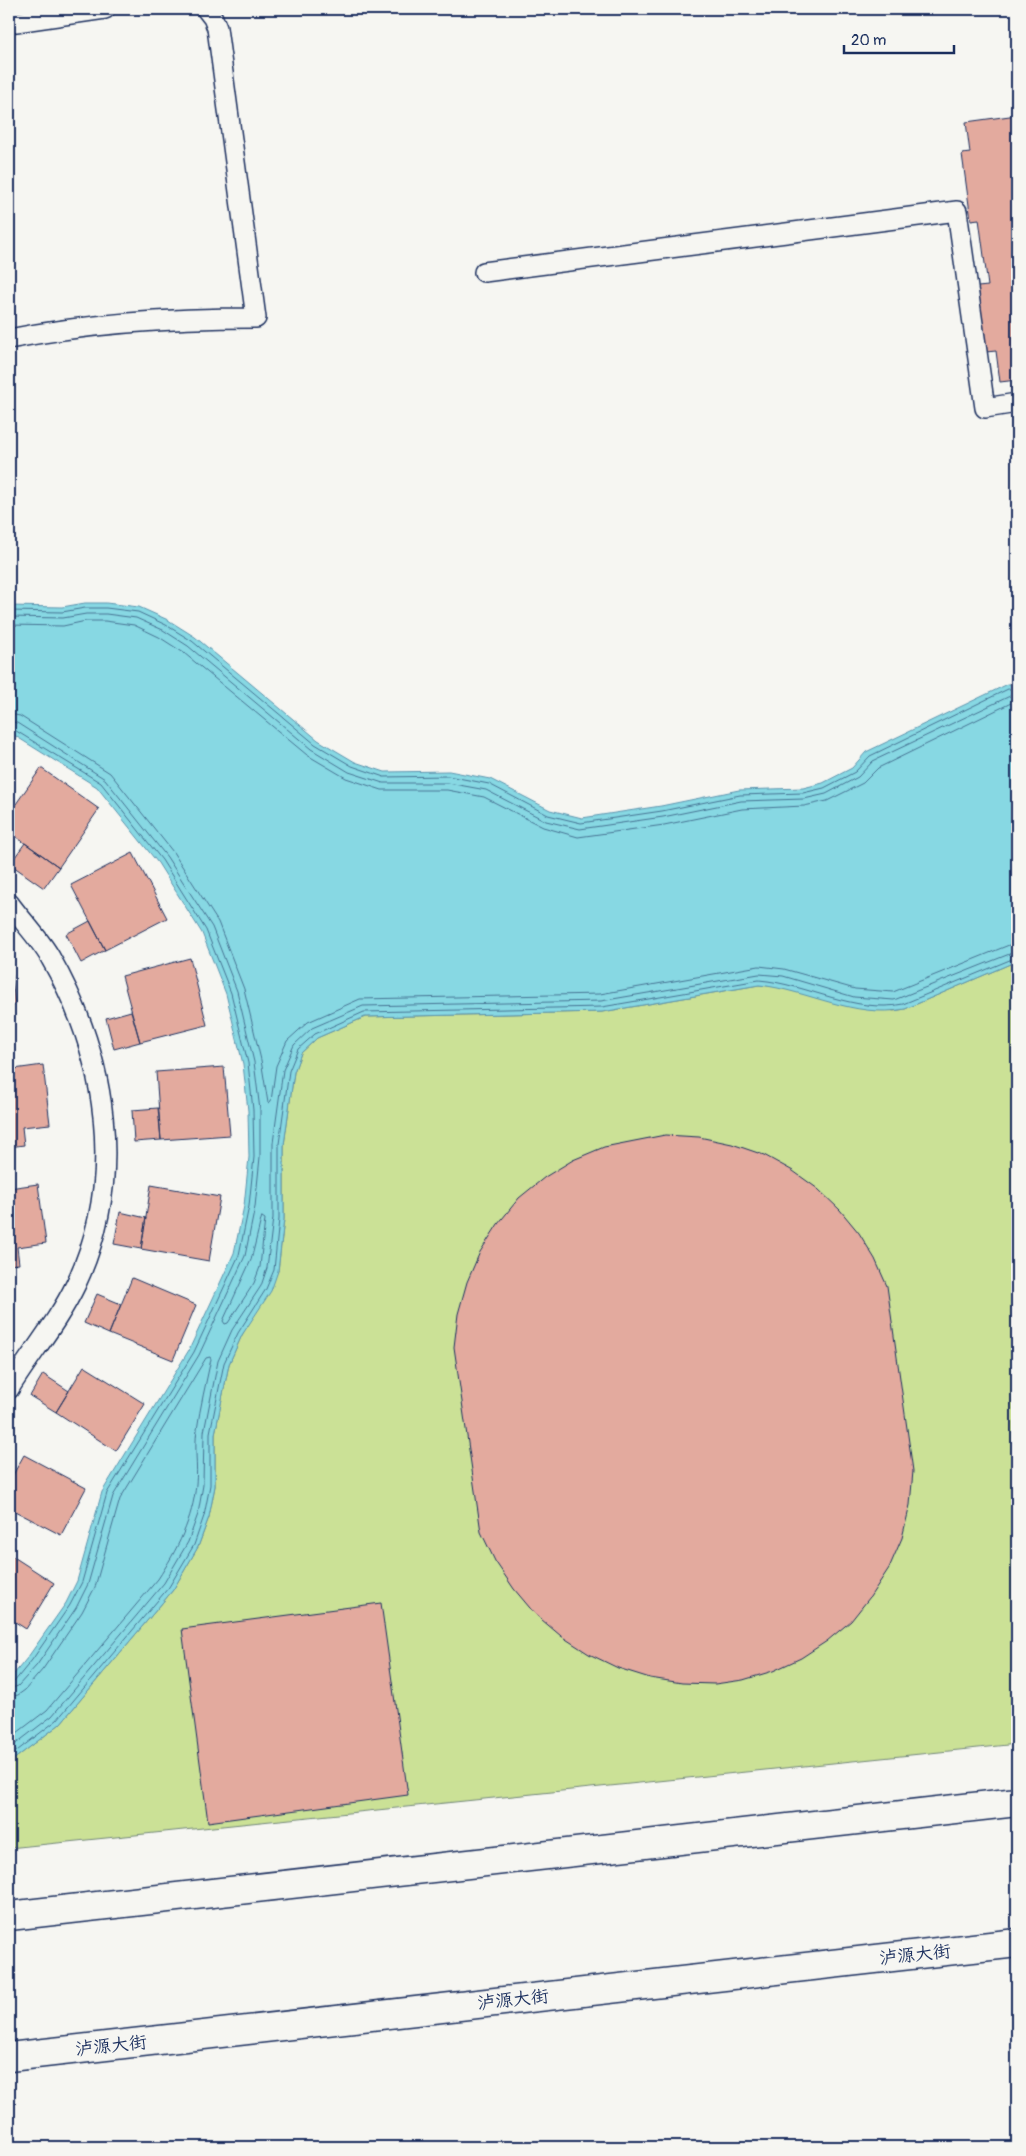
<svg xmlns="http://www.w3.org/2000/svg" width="1026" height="2156" viewBox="0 0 1026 2156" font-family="Pangolin,'LXGW WenKai TC',sans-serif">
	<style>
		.green { fill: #cbe196; stroke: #73887a }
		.water { fill: #87d8e3; stroke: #5c94ae }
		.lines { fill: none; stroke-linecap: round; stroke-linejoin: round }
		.shore { stroke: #467393; stroke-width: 1 }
		.building { fill: #e3aa9e; stroke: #1b2f5e }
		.lane-casing { stroke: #1b2f5e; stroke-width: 22 }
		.secondary-casing { stroke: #1b2f5e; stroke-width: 31 }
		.lane { stroke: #f6f6f2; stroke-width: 19 }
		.secondary { stroke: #f6f6f2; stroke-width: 28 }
		.labels { text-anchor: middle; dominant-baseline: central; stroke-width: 4; stroke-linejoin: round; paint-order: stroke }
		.street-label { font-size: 18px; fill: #1b2f5e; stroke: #f6f6f2 }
	</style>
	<rect width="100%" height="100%" fill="#f6f6f2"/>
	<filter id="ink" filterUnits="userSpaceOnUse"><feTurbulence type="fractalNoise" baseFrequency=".02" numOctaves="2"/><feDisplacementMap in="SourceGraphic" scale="10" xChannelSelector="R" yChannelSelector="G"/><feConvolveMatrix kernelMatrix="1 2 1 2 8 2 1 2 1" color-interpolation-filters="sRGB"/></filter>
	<g filter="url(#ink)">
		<path class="green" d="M1017,961V1744L9,1848V1763L60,1724L173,1590L198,1547L209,1517L215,1486V1434L229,1364L242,1335L278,1271L284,1219V1145L294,1072L301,1053L317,1038L365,1017L602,1012L759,985L780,987L894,1011L905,1009Z"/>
		<path class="water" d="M85,603H106L139,607L168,620L195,637L318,740L355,762L385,772L449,771L490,779L550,810L582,818L661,806L739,790L803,788L823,783L852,768L866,752L1008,684H1017V961L905,1009C855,1019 807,990 759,985L602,1012L365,1017L317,1038L301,1053L294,1072L284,1145V1219L278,1271L271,1291L242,1335L229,1364L215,1434V1486L209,1517L198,1547L173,1590L60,1724L9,1763V1680L28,1657L66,1603L77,1581L102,1492L189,1350L234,1253L244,1206L249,1157L248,1111L243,1064L226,994L202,933L158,863L97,787L9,732V606L62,607Z"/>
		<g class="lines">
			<path class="shore" d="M9,611L62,612L85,608H106L138,612L166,625L192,641L315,744L352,766L384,777L448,776L489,784L548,815L581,823L662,811L740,795L803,793L824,788L855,772L870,756L1008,689H1017
				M9,617L63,618L86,614H106L136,618L163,630L188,646L311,749L349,772L383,783H448L486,790L546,821L580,829L663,817L741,801L804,799L826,794L858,777L873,761L1010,696L1017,695
				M9,625L63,626L86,621H105L134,625L159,637L184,653L307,755L346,778L382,790H447L484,797L543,827L578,837L664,825L742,809L804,806L827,801L863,783L878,768L1011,703H1017
				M9,714L20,716L110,773L173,852L218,922L244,989L261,1060L268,1103L271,1101L276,1066L287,1041L308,1022L360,999L600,994L759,966L784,969L855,989L893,992L1009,945L1017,943
				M9,721L17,723L105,779L167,857L212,927L237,991L254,1062L260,1110V1157L255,1207L245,1256L199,1355L113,1496L88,1584L76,1608L37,1665L18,1686L9,1689
				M9,728L13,729L101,783L162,860L206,930L231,993L248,1063L253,1110L254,1157L249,1206L239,1255L194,1352L107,1493L82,1582L70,1605L32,1660L14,1682L9,1683
				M262,1217L265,1219L260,1267L254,1283L228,1323L225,1324L223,1321L251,1260Z
				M9,1697L18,1695L25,1690L43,1669L82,1612L95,1587L120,1499L206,1358L210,1357L211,1359C206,1383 200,1407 197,1430C194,1448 198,1466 196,1484C193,1519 177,1550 158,1579L47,1710L9,1739
				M9,1749L52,1716L164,1583L188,1542L198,1514L203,1485L204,1432L218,1361L232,1330L261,1286L267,1268L273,1218V1143L283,1070L294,1045L312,1028L363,1006L601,1001L759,974L783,976L854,997L894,1000L1017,951
				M9,1757L57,1720L169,1587L194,1545L204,1516L210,1485V1433L224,1363L238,1333L266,1289L274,1270L279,1219V1144L289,1071L298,1049L315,1034L364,1012L602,1007L759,980C807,984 855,1014 903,1004L1017,957"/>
		</g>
		<path class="building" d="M1017,115V380L1000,382L996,351L986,352L978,287L988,286L979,219L971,220L962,154L970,153L966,122Z
			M41,768L99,809L59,867L9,832V814Z
			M25,843L59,867L44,888L10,864Z
			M133,853L167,918L105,950L71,885Z
			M90,921L105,950L81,963L66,934Z
			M9,950L15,1005H9Z
			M190,958L207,1025L140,1042L122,976Z
			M131,1011L140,1042L114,1049L106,1018Z
			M9,1061H13L14,1069L43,1065L50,1124L22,1127L24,1145L9,1147Z
			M224,1067L230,1135L161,1140L156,1072Z
			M158,1108L161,1140L134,1142L132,1110Z
			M665,1135L699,1137L732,1144L764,1155L793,1171L818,1189L840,1210L859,1233L875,1259L887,1286L913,1471L910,1505L902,1538L889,1568L870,1597L851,1621L827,1641L801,1658L773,1671L743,1680L715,1684L682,1683L650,1678L618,1668L589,1654L561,1636L535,1614L514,1589L495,1561L481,1532L454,1347L458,1314L467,1282L480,1252L498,1224L519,1198L545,1177L573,1160L604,1147Z
			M9,1182V1188L38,1184L46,1243L17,1247L19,1264L9,1265Z
			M151,1185L220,1197L209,1261L141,1249Z
			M120,1212L146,1218L141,1249L114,1244Z
			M132,1278L196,1305L173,1360L109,1334Z
			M97,1294L121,1304L109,1334L84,1323Z
			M84,1366L145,1404L116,1451L56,1412Z
			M43,1374L69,1391L56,1412L30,1396Z
			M24,1455L86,1488L61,1535L9,1508V1482Z
			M9,1554L54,1583L26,1629L9,1618Z
			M381,1603L408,1795L208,1822L182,1629Z"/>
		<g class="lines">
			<defs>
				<path id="lane" d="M9,23L105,9
					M484,272L957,211L985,408L1017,403
					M9,339C90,323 173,318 256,318L217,28L213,18L206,9
					M9,903C22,921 39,938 50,957C107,1056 126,1178 76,1284C58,1322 31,1353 9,1389"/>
				<path id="secondary" d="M9,1916L1017,1802
					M9,2057L1017,1943"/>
			</defs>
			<use href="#lane" class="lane-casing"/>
			<use href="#secondary" class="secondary-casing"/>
			<use href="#lane" class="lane"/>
			<use href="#secondary" class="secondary"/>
		</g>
	</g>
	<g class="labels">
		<g class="street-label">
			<text transform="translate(915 1955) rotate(-6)">泸源大街</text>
			<text transform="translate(513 2000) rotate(-6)">泸源大街</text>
			<text transform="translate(111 2046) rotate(-6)">泸源大街</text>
		</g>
	</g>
	<rect width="1026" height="2156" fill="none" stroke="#f6f6f2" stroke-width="30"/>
	<rect x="15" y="15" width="996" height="2126" fill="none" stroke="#1b2f5e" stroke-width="2" filter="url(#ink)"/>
	<path d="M844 45v8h110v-8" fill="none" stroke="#1b2f5e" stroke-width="2.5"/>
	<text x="851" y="45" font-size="15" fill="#1b2f5e" stroke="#f6f6f2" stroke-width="4" paint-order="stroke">20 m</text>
</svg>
